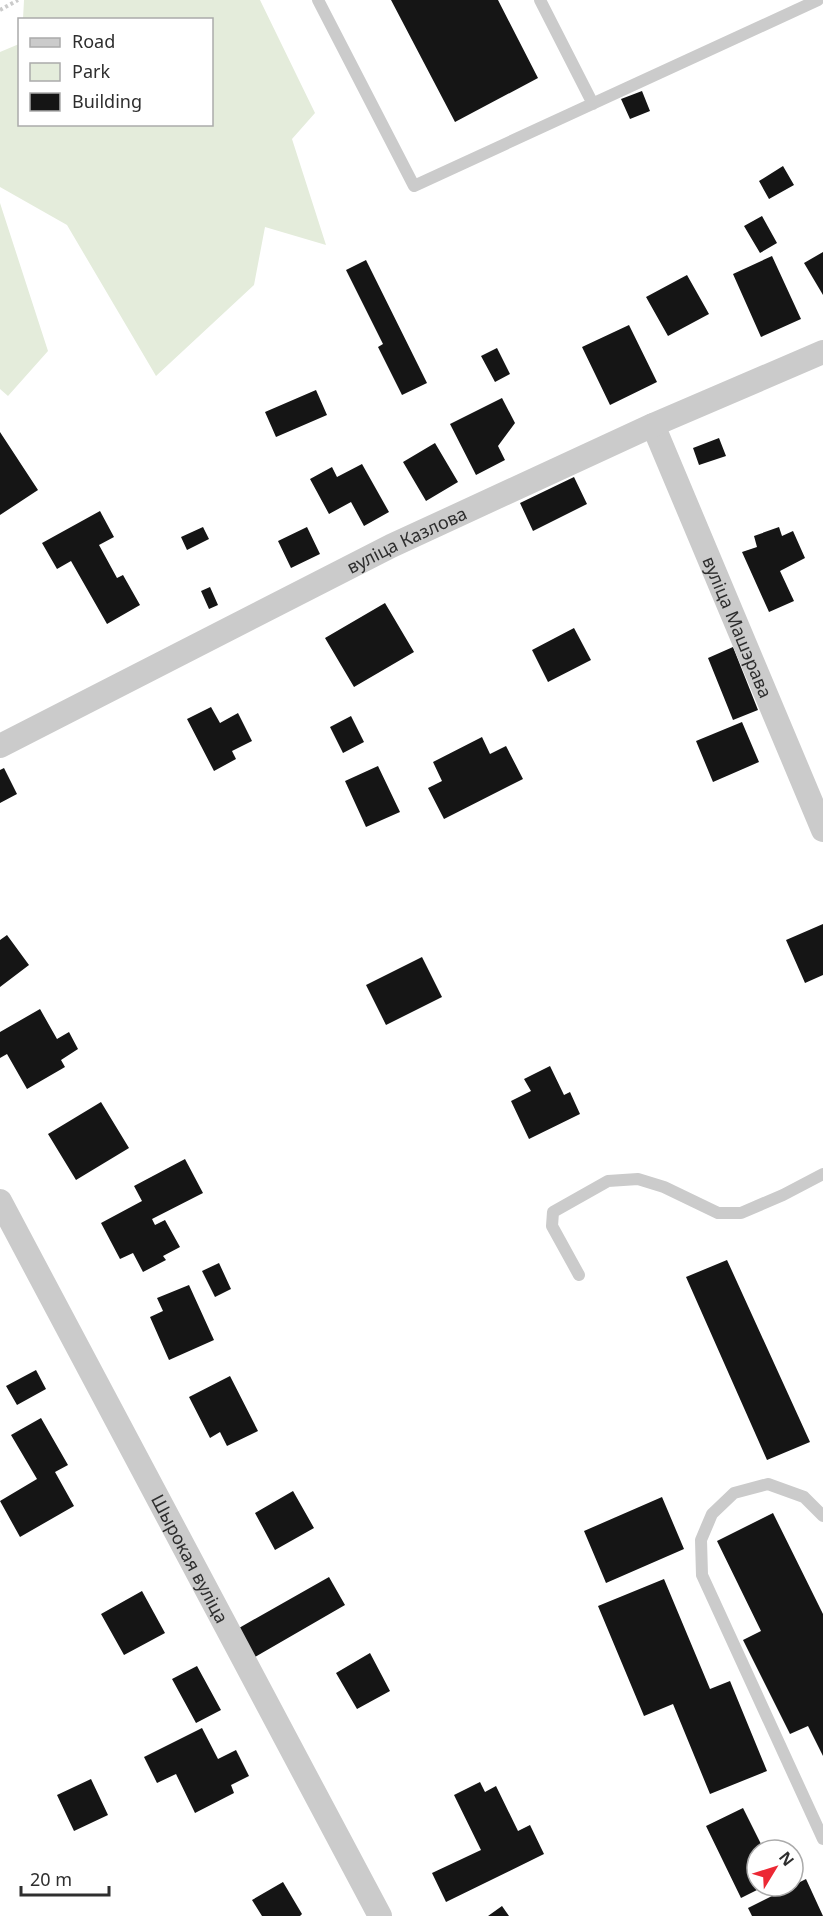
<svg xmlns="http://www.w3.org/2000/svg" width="823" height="1916" viewBox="0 0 823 1916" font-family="'Noto Sans',sans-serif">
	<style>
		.green { fill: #e4ecdb }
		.building { fill: #151515 }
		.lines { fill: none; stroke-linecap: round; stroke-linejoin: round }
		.path { stroke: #cbcbcb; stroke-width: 4; stroke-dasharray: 3 3; stroke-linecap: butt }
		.service { stroke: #cbcbcb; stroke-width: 12 }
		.minor { stroke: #cbcbcb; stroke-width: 24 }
		.labels { text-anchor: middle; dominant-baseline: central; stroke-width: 6; stroke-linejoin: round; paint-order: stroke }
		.street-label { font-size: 18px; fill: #2e2e2e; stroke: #fff }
	</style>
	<rect width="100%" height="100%" fill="#fff"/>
	<path class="green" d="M24,0H260L315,113L292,139L326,245L265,227L254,285L156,376L67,225L0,187V52L19,44L20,124H212V20L23,19Z
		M0,203L48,351L8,396L0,389Z"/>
	<path class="building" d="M391,0H498L538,78L455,122Z
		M642,91L650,111L630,119L621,99Z
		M783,166L794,185L769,199L759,181Z
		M762,216L777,243L760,253L744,226Z
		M823,252V295L804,263Z
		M772,256L801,319L761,337L733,274Z
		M366,260L427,383L402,395L378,347L383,344L346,270Z
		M687,275L709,314L668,336L646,297Z
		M629,325L657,382L610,405L582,347Z
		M497,348L510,374L495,382L481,356Z
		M316,390L327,415L276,437L265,412Z
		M502,398L515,423L498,446L505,460L476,475L450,424Z
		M0,432L38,490L0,515Z
		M719,438L726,456L699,465L693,448Z
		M435,443L458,482L426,501L403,462Z
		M362,464L389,512L364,526L351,502L329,514L310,479L332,467L337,477Z
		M574,477L587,504L533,531L520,503Z
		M100,511L114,537L99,545L117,578L123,575L140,605L107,624L71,561L57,569L42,543Z
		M203,527L209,539L187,550L181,537Z
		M307,527L320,554L291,568L278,541Z
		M779,527L782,536L793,531L805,558L780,571L794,601L769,612L742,552L757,547L754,536Z
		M210,587L218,605L209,609L201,591Z
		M385,603L414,652L354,687L325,638Z
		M574,628L591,660L548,682L532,650Z
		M733,647L758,710L733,720L708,658Z
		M211,707L220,723L238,713L252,741L232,751L236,759L214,771L187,719Z
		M351,716L364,742L343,753L330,727Z
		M742,722L759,762L713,782L696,741Z
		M482,737L490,754L506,746L523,779L444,819L428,788L442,781L433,762Z
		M378,766L400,812L366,827L345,781Z
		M4,768L17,794L0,803V770Z
		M823,924V975L805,983L786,940Z
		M7,935L29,965L0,987V940Z
		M422,957L442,997L386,1025L366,985Z
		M40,1009L57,1039L69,1032L78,1049L61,1060L65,1067L27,1089L7,1054L0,1058V1032Z
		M550,1066L564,1095L570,1092L580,1114L529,1139L511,1101L531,1091L524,1079Z
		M101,1102L129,1148L76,1180L48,1134Z
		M185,1159L203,1193L152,1219L155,1225L165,1220L180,1247L163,1256L166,1260L143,1272L133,1253L120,1259L101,1223L142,1201L134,1186Z
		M727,1260L810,1442L767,1460L686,1277Z
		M219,1263L231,1289L215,1297L202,1271Z
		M189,1285L214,1340L169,1360L150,1317L163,1311L157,1298Z
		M36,1370L46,1389L17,1405L6,1386Z
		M230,1376L258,1431L227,1446L220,1432L210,1438L189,1397Z
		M41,1418L68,1465L55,1472L74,1506L20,1537L0,1501L37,1479L11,1435Z
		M293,1491L314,1528L275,1550L255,1513Z
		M662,1497L684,1549L606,1583L584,1531Z
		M773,1513L823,1614V1756L808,1726L790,1734L743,1640L761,1631L717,1541Z
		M329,1577L345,1605L255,1657L239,1628Z
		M664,1579L710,1689L730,1681L767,1771L710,1794L673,1704L644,1716L598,1606Z
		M142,1591L165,1633L124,1655L101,1614Z
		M370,1653L390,1691L357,1709L336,1673Z
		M197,1666L221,1710L196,1723L172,1679Z
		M202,1728L218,1759L236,1750L249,1776L231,1785L234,1793L195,1813L176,1774L157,1783L144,1757Z
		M91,1779L108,1815L74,1831L57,1795Z
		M480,1782L485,1792L496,1786L518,1831L530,1825L544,1854L446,1902L432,1873L481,1850L454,1795Z
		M743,1808L764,1850H757V1886H765L741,1898L706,1826Z
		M806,1879L823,1916H752L748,1908Z
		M283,1882L302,1914L300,1916H262L252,1900Z
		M502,1906L509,1916H488Z"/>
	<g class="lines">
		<path class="path" d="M0,10L18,0"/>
		<path class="service" d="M318,0L414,186L818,0
			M540,0L593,104
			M579,1275L552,1226L553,1212L608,1181L638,1179L664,1187L718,1213H741L783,1195L823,1174
			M823,1516L804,1497L768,1484L734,1493L712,1514L701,1540L702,1575L823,1839"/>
		<g class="minor">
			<path id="s1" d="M653,425L823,830"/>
			<path id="s2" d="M0,746L391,546L653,425L823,352"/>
			<path id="s3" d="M0,1201L380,1916"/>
		</g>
	</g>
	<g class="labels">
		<g class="street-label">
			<text stroke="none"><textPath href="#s2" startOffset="456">вуліца Казлова</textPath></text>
			<text stroke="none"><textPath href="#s1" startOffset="219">вуліца Машэрава</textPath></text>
			<text stroke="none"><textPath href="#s3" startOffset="405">Шырокая вуліца</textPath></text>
		</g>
	</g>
	<rect x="18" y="18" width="195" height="108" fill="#ffffff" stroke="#ababab" stroke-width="1.5"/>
	<rect x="30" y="38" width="30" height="9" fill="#cbcbcb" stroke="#ababab" stroke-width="1.5"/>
	<text x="72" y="48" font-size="18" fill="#2e2e2e">Road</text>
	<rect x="30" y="63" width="30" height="18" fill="#e4ecdb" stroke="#ababab" stroke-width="1.5"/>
	<text x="72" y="78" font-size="18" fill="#2e2e2e">Park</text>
	<rect x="30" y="93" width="30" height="18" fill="#151515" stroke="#ababab" stroke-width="1.5"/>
	<text x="72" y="108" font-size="18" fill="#2e2e2e">Building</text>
	<g transform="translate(775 1868) rotate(52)"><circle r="28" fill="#ffffff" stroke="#ababab" stroke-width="1.5"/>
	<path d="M0-4.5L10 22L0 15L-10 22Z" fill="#ec2834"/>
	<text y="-9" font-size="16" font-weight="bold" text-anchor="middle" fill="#2e2e2e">N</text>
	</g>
	<path d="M21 1886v9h88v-9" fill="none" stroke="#2e2e2e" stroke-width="3"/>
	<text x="30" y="1886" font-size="18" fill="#2e2e2e" stroke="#ffffff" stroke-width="4.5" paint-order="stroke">20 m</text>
</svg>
